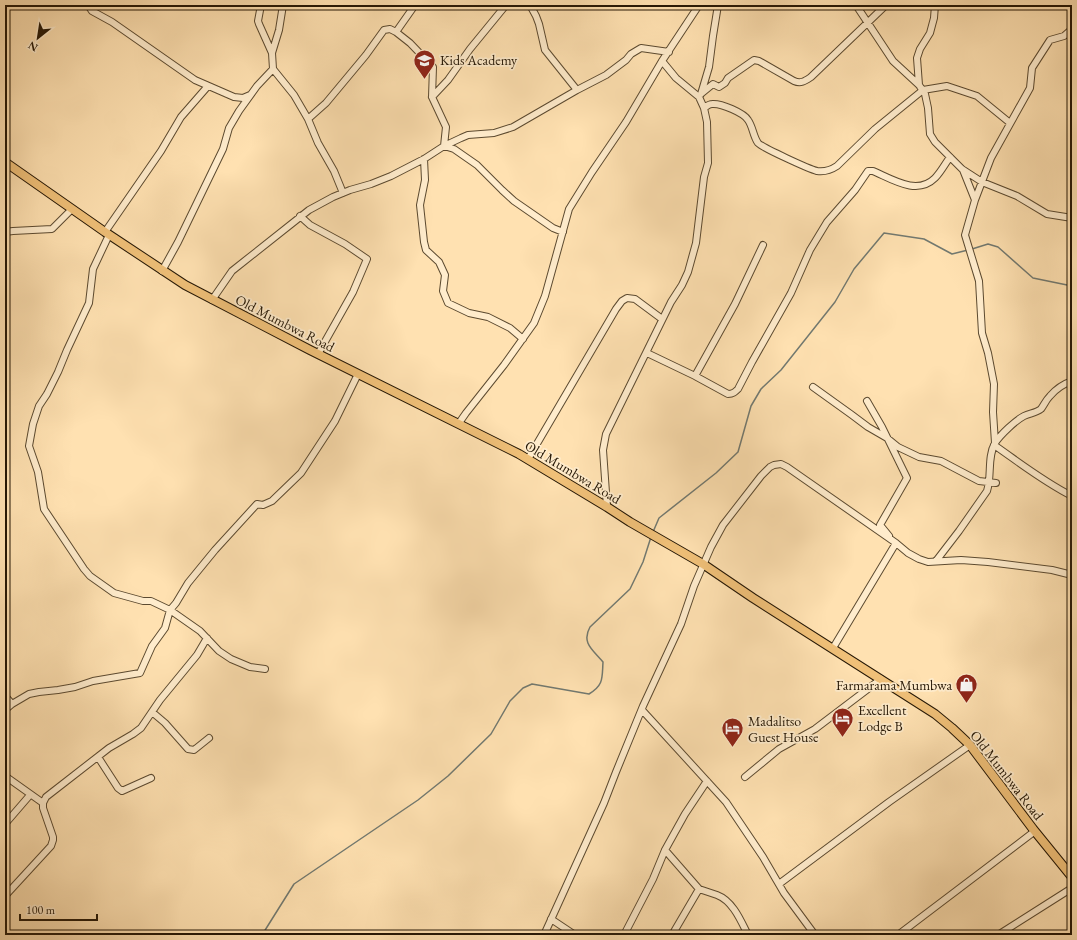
<svg xmlns="http://www.w3.org/2000/svg" width="1077" height="940" viewBox="0 0 1077 940" font-family="'EB Garamond',serif">
	<style>
		.lines { fill: none; stroke-linecap: round; stroke-linejoin: round }
		.stream { stroke: #727970; stroke-width: 1.5 }
		.minor-casing { stroke: #5c4a30; stroke-width: 8 }
		.major-casing { stroke: #251705; stroke-width: 10 }
		.minor { stroke: #ffeccc; stroke-width: 6 }
		.major { stroke: #f0c078; stroke-width: 8 }
		.labels { text-anchor: middle; dominant-baseline: central; stroke-width: 3.5; stroke-linejoin: round; paint-order: stroke }
		.poi-label { font-size: 14px; fill: #251705; stroke: #ffeccc; text-anchor: start }
		.street-label { font-size: 14px; fill: #251705; stroke: #ffeccc }
	</style>
	<rect width="100%" height="100%" fill="#ffe1b1"/>
	<filter id="stains"><feTurbulence type="fractalNoise" baseFrequency=".005" numOctaves="4"/><feColorMatrix values="0 0 0 0 .2 0 0 0 0 .09 0 0 0 0 .02 0 0 0 .5 -.17"/></filter>
	<radialGradient id="worn" r=".72"><stop offset=".6" stop-color="#630" stop-opacity="0"/><stop offset="1" stop-color="#630" stop-opacity=".3"/></radialGradient>
	<g class="lines">
		<path class="stream" d="M972,249L988,244L998,247L1033,278L1072,286
			M653,532L659,518L716,473L738,452L751,406L761,389L781,370L835,302L854,269L884,233L924,239L952,254L968,250
			M262,935L294,884L418,800L448,776L491,734L510,701L523,688L532,684L589,694C604,685 602,678 603,662C593,650 581,643 590,627L630,589L643,562L651,537"/>
		<defs>
			<path id="minor" d="M91,5L90,8L92,11L112,22L195,80L234,97L243,98L250,95
				M261,5L258,21L259,24L272,53
				M283,5L279,30L272,53L273,69L294,95L308,119L318,143L334,171L343,193
				M415,5L396,32L410,43L433,67L432,97L446,127L444,146L454,149L477,165L502,190L514,201L553,228L563,232
				M530,5L536,16L539,24L545,50L577,90
				M856,5L893,61L919,85L925,94L928,108L930,134L935,142L962,169L982,182L1017,196L1047,214L1072,218
				M919,85L917,58L920,49L930,33L934,18L935,5
				M702,93L713,84L719,87L725,83L728,78L754,60L759,61L794,81C801,84 805,81 811,77L886,5
				M701,94L709,67L713,36L718,5
				M432,97L448,80L470,49L506,5
				M704,108C707,106 709,104 712,104C721,103 744,113 748,120C753,127 753,136 758,143C763,148 809,169 817,171C824,172 831,170 837,166L875,129L923,90L947,86L977,96L1010,123
				M308,119L326,103L366,55L384,30L390,29L396,32
				M424,159L425,180L420,205L424,242L426,250L439,262L445,275L443,291L448,303L469,313L488,317L510,328L523,339
				M963,170L975,200L965,235L979,281L982,333L988,353L994,384L993,412L995,443
				M975,200L991,158L1030,88L1032,68L1050,40L1064,36L1072,29
				M300,216L310,225L345,244L367,259L353,292L318,354
				M5,232L13,231L52,229L72,209
				M105,232L161,151L181,117L208,86
				M109,235L93,269L89,303L67,350L58,372L47,394L39,406L33,424L29,446L38,472L44,509L84,569L90,576L114,593L143,601H151L170,610L200,631L219,651L231,659L250,667L265,669
				M162,271L178,242L223,149L229,128L239,111L257,86L273,69
				M212,300L232,271L309,210L333,197L350,190L371,184L391,176L424,159L444,146L461,138L468,135L494,133L513,127L577,90L606,75L626,60L631,54L641,48L669,52
				M647,353L695,376L728,394C733,394 735,392 738,389L752,362L791,293L810,250L827,222L855,190L868,171H873C892,179 917,196 935,178C941,172 945,164 950,157
				M695,376L735,304L763,245
				M813,387L852,415L868,427L887,438L898,447L919,457L941,461L979,481L996,483
				M867,401L882,427L907,478L880,525L889,536
				M459,423L466,413L504,365L534,323L545,296L569,209L592,172L626,122L662,61L699,5
				M994,445C1020,463 1044,482 1072,496
				M528,459L616,309L622,301L627,298L635,299L662,319
				M607,507L603,450L606,434L671,302L682,285L688,272L696,243L704,177L708,163L707,122L704,108L699,97L676,78L662,61
				M936,561L959,531L987,491C992,476 987,457 995,443C1000,435 1016,420 1024,416C1030,413 1036,413 1041,409C1044,405 1046,400 1050,396C1056,389 1063,384 1072,381
				M833,648L896,543L908,553L919,559L928,562L961,560L988,562L1052,570L1072,575
				M5,696L12,704
				M5,710L12,704L29,694L39,692L58,690L75,687L93,681L140,673L152,646L165,628L170,610L176,603L188,583L215,550L257,504L263,505L272,501L301,473L335,421L358,374
				M642,710L726,802L763,857L784,893L815,935
				M152,712L165,723L188,749L194,750L209,738
				M98,757L118,788L122,791L151,778
				M5,776L43,803
				M745,777L779,749L815,729L881,679
				M5,824L30,795
				M665,850L699,889L672,935
				M779,884L889,802L970,745
				M699,889C705,891 711,893 717,895C733,901 741,921 748,935
				M5,896L51,846L53,840V837L43,808V803L46,797L109,748L133,734L141,728L160,700L197,655L207,638
				M551,919L575,935
				M675,930L681,935
				M544,935L604,803L616,772L643,706L681,624L694,586L711,547L723,525L761,476L770,467L774,465L781,464L787,467L896,543
				M624,935L653,879L665,850L685,814L707,781
				M898,935L1035,831
				M998,935L1072,888"/>
			<path id="major" d="M5,162L105,232L185,285L310,350L519,454L607,507L630,522L703,564L753,598L935,714L952,728L970,745L1033,829L1072,877"/>
		</defs>
		<use href="#minor" class="minor-casing"/>
		<use href="#major" class="major-casing"/>
		<use href="#minor" class="minor"/>
		<use href="#major" class="major"/>
	</g>
	<defs>
		<symbol id="school-pin" viewBox="-11 -11 22 30"><path d="M0 17L-7.5 6A9.5 9.5 0 1 1 7.5 6Z" fill="#8f2418" stroke="#ffeccc"/><path d="M0-5L7-2L0 1L-7-2ZM-4 1L0 2.5L4 1V4Q0 6-4 4Z" fill="#fff"/></symbol>
		<symbol id="shop-pin" viewBox="-11 -11 22 30"><path d="M0 17L-7.5 6A9.5 9.5 0 1 1 7.5 6Z" fill="#8f2418" stroke="#ffeccc"/><path d="M-5-2.5h2.3a2.7 3.5 0 0 1 5.4 0H5L5.5 6h-11ZM-1.5-2.5h3a1.5 2.3 0 0 0-3 0Z" fill="#fff"/></symbol>
		<symbol id="hotel-pin" viewBox="-11 -11 22 30"><path d="M0 17L-7.5 6A9.5 9.5 0 1 1 7.5 6Z" fill="#8f2418" stroke="#ffeccc"/><path d="M-6-4.5h1.5V1H6V5H4.5V3h-9V5H-6ZM-4 0a1.8 1.8 0 1 1 3.6 0ZM.5 0V-2.5h3Q6-2.5 6 0Z" fill="#fff"/></symbol>
	</defs>
	<g fill-rule="evenodd">
		<use href="#school-pin" x="412" y="48" width="25" height="34"/>
		<use href="#shop-pin" x="954" y="672" width="25" height="34"/>
		<use href="#hotel-pin" x="830" y="706" width="25" height="34"/>
		<use href="#hotel-pin" x="720" y="716" width="25" height="34"/>
	</g>
	<g class="labels">
		<g class="poi-label">
			<text x="440" y="60">Kids Academy</text>
			<text x="952" y="685" text-anchor="end">Farmarama Mumbwa</text>
			<text x="858" y="710">Excellent<tspan x="858" dy="16">Lodge B</tspan></text>
			<text x="748" y="721">Madalitso<tspan x="748" dy="16">Guest House</tspan></text>
		</g>
		<g class="street-label">
			<text transform="translate(285 323) rotate(27)">Old Mumbwa Road</text>
			<text transform="translate(573 472) rotate(31)">Old Mumbwa Road</text>
			<text transform="translate(1007 775) rotate(52)">Old Mumbwa Road</text>
		</g>
	</g>
	<rect width="1077" height="940" fill="none" stroke="#ffe1b1" stroke-width="20"/>
	<rect x="6" y="6" width="1065" height="928" fill="none" stroke="#251705" stroke-width="2"/>
	<rect x="10" y="10" width="1057" height="920" fill="none" stroke="#251705"/>
	<g transform="translate(38 38) rotate(210)" stroke="#ffeccc" stroke-width="3" paint-order="stroke">
	<path d="M0-3L7 15L0 10L-7 15Z" fill="#251705"/>
	<text y="-6" font-size="11" font-weight="bold" text-anchor="middle" fill="#251705">N</text>
	</g>
	<path d="M20 914v6h77v-6" fill="none" stroke="#251705" stroke-width="2"/>
	<text x="26" y="914" font-size="12" fill="#251705" stroke="#ffeccc" stroke-width="3" paint-order="stroke">100 m</text>
	<rect width="100%" height="100%" filter="url(#stains)"/>
	<rect width="100%" height="100%" fill="url(#worn)"/>
</svg>
